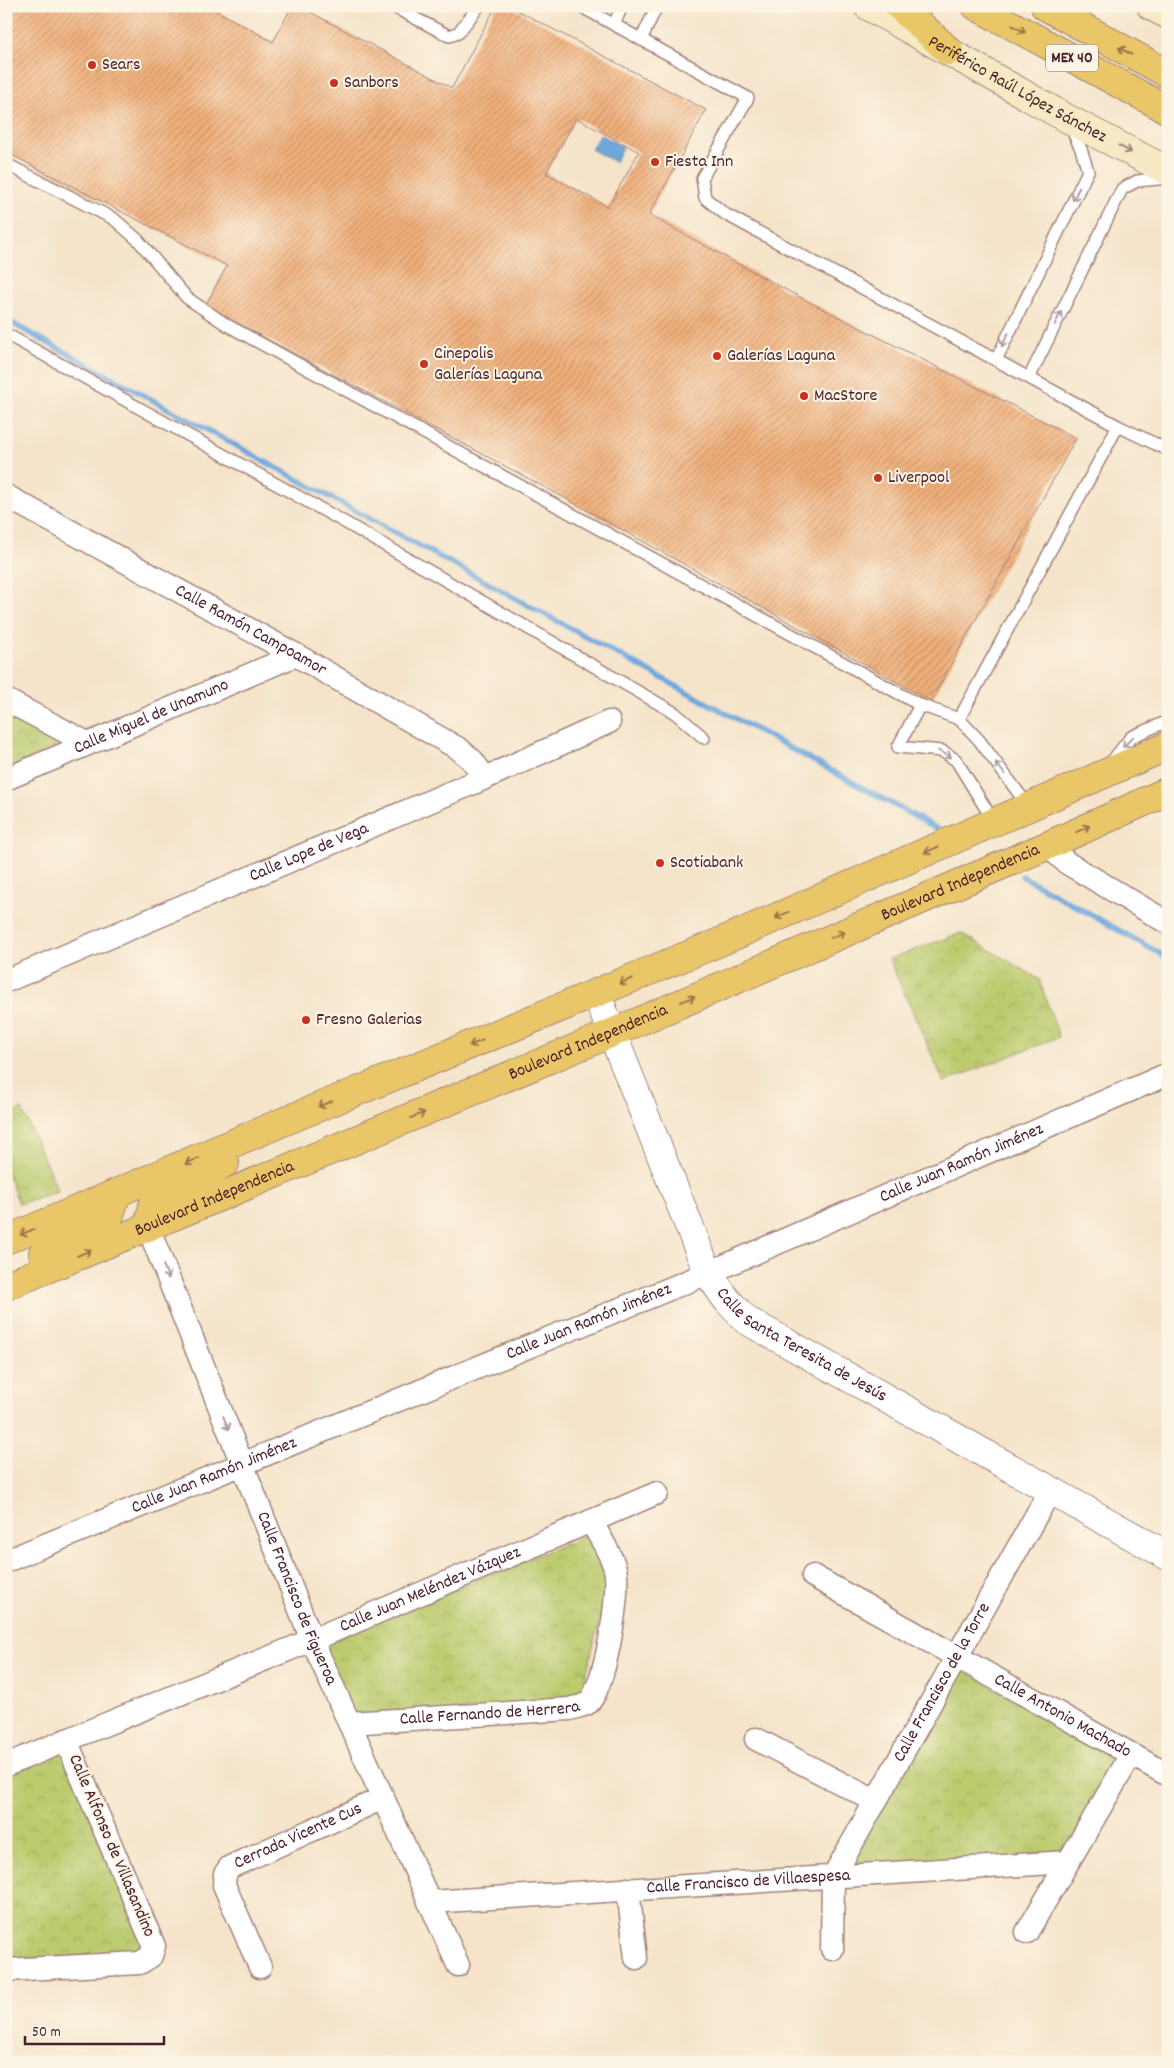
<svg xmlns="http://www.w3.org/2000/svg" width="1174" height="2068" viewBox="0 0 1174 2068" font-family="Dekko,sans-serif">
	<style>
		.park { fill: url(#park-crowns); stroke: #82754c }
		.water { fill: #6da8dd; stroke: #5c6484 }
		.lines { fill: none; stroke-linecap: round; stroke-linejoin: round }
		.stream { stroke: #6da8dd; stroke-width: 5.5 }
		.building { fill: url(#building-hatch); fill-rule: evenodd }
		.service-casing { stroke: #a0827a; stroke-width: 14 }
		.minor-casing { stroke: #a0827a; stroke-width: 25 }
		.tertiary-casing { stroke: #a0827a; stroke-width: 30 }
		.secondary-casing { stroke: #a0827a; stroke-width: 30 }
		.primary-casing { stroke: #a0827a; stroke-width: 30 }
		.motorway-casing { stroke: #a0827a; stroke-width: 30 }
		.service { stroke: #fff; stroke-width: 11 }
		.minor { stroke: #fff; stroke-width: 22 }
		.tertiary { stroke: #fff; stroke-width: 28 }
		.secondary { stroke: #f6e9c3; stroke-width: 28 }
		.primary { stroke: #e9c769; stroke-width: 28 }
		.motorway { stroke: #e9c769; stroke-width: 28 }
		.oneway { stroke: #9a734a }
		.oneway2 { stroke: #a08477 }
		.oneway3 { stroke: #ae9aa0 }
		.poi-dot { fill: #c8321e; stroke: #fcf5e5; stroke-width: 2 }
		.labels { text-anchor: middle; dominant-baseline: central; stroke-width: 4; stroke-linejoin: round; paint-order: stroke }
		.shield { fill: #fcf5e5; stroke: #7f5f63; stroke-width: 1 }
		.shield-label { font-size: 16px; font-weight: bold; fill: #4a1f2b }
		.poi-label { font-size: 18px; fill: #4a1f2b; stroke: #fcf5e5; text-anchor: start }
		.street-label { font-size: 18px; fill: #4a1f2b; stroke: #fcf5e5 }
	</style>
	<defs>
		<pattern id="park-crowns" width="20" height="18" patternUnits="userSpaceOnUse" patternTransform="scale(1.25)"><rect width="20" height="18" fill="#bbcb6e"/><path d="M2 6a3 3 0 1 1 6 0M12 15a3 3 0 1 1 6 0" fill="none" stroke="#a2ae5f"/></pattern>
		<pattern id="building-hatch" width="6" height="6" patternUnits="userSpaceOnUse" patternTransform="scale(1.25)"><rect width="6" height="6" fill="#f1b17c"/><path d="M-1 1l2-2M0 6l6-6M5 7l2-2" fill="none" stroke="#c58f66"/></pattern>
	</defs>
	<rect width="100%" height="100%" fill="#fcf5e5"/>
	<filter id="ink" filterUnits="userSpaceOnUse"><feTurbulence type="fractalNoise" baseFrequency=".02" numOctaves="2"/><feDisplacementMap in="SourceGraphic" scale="10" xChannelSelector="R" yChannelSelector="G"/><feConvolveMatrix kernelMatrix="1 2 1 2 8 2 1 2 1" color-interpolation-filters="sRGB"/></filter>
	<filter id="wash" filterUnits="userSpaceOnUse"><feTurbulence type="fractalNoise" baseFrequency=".0096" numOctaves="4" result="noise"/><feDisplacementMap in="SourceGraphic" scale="20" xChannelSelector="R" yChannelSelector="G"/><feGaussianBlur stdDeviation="1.12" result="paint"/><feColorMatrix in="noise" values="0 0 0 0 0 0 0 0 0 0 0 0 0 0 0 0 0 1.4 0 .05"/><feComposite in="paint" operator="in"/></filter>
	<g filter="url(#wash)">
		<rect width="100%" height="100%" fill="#f5e4ca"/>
		<path class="park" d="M6,712L65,743L6,769Z
			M961,933L1039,979L1059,1037L944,1082L889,959Z
			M22,1109L58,1191L19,1204L6,1170V1116Z
			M585,1536L609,1582L581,1696L568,1704L353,1718L319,1644Z
			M962,1669L1117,1760L1062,1857L850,1866Z
			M63,1751L145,1947L137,1954L6,1959V1774Z"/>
		<path class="water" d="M600,134L623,147L615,162L591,149Z"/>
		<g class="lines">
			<path class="stream" d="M6,320L938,829
				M1022,876L1168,958"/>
		</g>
		<g id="blocks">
			<path class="building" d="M15,6H208L273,42L292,6H299L452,88L496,6H509L706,110L649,215L790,292L1076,438L931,701L563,497L205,306L227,266L6,152V21ZM576,118L639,152L608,207L546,173Z"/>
		</g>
	</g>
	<g filter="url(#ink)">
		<use href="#blocks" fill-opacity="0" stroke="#a0827a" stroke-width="1"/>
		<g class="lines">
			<defs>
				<path id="service" d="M392,6L449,36L458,33L479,6
					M614,25L622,6
					M641,40L657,6
					M6,164L114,219L138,240L187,298L227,325L920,705L959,719L1118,426L725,214L705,198L702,178L748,98L580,6
					M6,334L339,519L675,713L704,738
					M996,360L1088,171L1081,149L1070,126
					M1029,378L1122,189L1137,181L1168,178
					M1118,426L1168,450
					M920,705L898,747L942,751L956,760L994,822
					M959,719L979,740L1029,807
					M1109,765L1131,737L1168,721"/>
				<g id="minor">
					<path id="s1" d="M6,496L296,655L459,749L472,760L485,778"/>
					<path d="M6,700L87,743"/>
					<path id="s2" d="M6,779L296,655"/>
					<path d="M1051,844L1057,854L1067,863L1168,923"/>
					<path id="s3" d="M6,981L485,778L609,722"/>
					<path id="s4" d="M148,1227L312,1640L458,1965"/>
					<path id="s5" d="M6,1561L708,1273L1168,1074"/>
					<path id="s6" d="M813,1576L1168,1775"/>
					<path id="s7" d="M349,1723L570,1709C575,1707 584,1706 588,1703C605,1689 621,1590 615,1569C611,1553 599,1536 591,1521"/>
					<path d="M756,1739L875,1801"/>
					<path id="s8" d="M6,1765L312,1640L657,1493"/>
					<path d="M628,1889L636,1958"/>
					<path id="s9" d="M429,1902L1068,1862"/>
					<path d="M1027,1932L1131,1755"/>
					<path id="s10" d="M832,1949L833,1877L1051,1489"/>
					<path id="s11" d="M260,1967L224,1885L225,1874L230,1867L383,1798"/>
					<path d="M6,1970L140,1963L151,1956L154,1946L66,1740"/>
				</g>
				<g id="tertiary">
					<path id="s12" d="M596,993L708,1273L727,1300L746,1320L1168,1556"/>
				</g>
				<g id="secondary">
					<path id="s13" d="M868,6L1066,118L1168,171"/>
					<path d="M1151,6L1168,15"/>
				</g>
				<g id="primary">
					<path d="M148,1227L154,1202L225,1163"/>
					<path d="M6,1240L285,1121L720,942L1168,746"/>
					<path d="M43,1253L108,1220L117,1193"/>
					<path id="s14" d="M6,1286L612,1033L1051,844L1168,791"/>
				</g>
				<path id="motorway" d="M899,6L949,51
					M976,6L1168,110
					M1045,6L1168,74"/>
			</defs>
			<use href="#service" class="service-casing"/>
			<use href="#minor" class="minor-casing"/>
			<use href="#tertiary" class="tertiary-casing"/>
			<use href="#secondary" class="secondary-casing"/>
			<use href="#primary" class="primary-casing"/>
			<use href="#motorway" class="motorway-casing"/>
			<use href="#service" class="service"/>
			<use href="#minor" class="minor"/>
			<use href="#tertiary" class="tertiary"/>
			<use href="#secondary" class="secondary"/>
			<use href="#primary" class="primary"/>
			<use href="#motorway" class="motorway"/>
		</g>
		<defs><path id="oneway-shaft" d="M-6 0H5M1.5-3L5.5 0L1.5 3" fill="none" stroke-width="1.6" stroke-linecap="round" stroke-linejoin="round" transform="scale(1.25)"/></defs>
		<g class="oneway">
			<use href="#oneway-shaft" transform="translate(1019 29) rotate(28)"/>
			<use href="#oneway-shaft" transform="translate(1125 51) rotate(-151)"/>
			<use href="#oneway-shaft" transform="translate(1083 829) rotate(-25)"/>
			<use href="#oneway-shaft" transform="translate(931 850) rotate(157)"/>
			<use href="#oneway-shaft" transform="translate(782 915) rotate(156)"/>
			<use href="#oneway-shaft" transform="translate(838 935) rotate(-23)"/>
			<use href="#oneway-shaft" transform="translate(626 981) rotate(158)"/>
			<use href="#oneway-shaft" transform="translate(688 999) rotate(-23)"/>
			<use href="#oneway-shaft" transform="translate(476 1043) rotate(158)"/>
			<use href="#oneway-shaft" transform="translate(325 1104) rotate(158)"/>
			<use href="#oneway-shaft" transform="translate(418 1115) rotate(-23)"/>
			<use href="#oneway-shaft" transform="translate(192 1161) rotate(157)"/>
			<use href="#oneway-shaft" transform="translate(27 1232) rotate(157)"/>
			<use href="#oneway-shaft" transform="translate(84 1253) rotate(-23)"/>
		</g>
		<use class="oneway2" href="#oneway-shaft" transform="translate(1125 149) rotate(28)"/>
		<g class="oneway3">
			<use href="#oneway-shaft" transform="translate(1076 194) rotate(116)"/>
			<use href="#oneway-shaft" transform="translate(1058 318) rotate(-64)"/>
			<use href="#oneway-shaft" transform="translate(1005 340) rotate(116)"/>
			<use href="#oneway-shaft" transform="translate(1128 742) rotate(134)"/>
			<use href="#oneway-shaft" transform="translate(945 754) rotate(27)"/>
			<use href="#oneway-shaft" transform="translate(1000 768) rotate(-127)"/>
			<use href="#oneway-shaft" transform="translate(166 1272) rotate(68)"/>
			<use href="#oneway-shaft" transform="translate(226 1423) rotate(68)"/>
		</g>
	</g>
	<g class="poi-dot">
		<circle cx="92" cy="65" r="5"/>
		<circle cx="334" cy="83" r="5"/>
		<circle cx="655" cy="162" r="5"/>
		<circle cx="717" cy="356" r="5"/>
		<circle cx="424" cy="364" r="5"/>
		<circle cx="804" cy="396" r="5"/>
		<circle cx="878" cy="478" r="5"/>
		<circle cx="660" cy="863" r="5"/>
		<circle cx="306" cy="1020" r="5"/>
	</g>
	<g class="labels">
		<rect class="shield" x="1046" y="44.5" width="52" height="27" rx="4"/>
		<g class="shield-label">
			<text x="1072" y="58">MEX 40</text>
		</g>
		<g class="poi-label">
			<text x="102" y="65">Sears</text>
			<text x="344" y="83">Sanbors</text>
			<text x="665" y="162">Fiesta Inn</text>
			<text x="434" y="354">Cinepolis<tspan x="434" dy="21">Galerías Laguna</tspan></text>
			<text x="727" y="356">Galerías Laguna</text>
			<text x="814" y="396">MacStore</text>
			<text x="888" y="478">Liverpool</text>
			<text x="670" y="863">Scotiabank</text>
			<text x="316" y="1020">Fresno Galerias</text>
		</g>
		<g class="street-label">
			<text stroke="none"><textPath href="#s13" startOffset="171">Periférico Raúl López Sánchez</textPath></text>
			<text stroke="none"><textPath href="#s1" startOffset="279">Calle Ramón Campoamor</textPath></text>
			<text stroke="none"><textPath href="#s2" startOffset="158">Calle Miguel de Unamuno</textPath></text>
			<text stroke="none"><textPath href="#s3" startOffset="329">Calle Lope de Vega</textPath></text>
			<text stroke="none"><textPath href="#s14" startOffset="1036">Boulevard Independencia</textPath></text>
			<text stroke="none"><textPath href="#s14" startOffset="631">Boulevard Independencia</textPath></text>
			<text stroke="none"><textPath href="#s5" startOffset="1035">Calle Juan Ramón Jiménez</textPath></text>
			<text stroke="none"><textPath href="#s14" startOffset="226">Boulevard Independencia</textPath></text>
			<text stroke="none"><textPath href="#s5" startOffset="630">Calle Juan Ramón Jiménez</textPath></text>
			<text stroke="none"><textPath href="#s12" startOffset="422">Calle Santa Teresita de Jesús</textPath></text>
			<text stroke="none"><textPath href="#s5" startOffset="225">Calle Juan Ramón Jiménez</textPath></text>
			<text stroke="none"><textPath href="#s8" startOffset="459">Calle Juan Meléndez Vázquez</textPath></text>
			<text stroke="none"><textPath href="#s4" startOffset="400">Calle Francisco de Figueroa</textPath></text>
			<text stroke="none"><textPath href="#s10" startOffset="295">Calle Francisco de la Torre</textPath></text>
			<text stroke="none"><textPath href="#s7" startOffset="141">Calle Fernando de Herrera</textPath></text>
			<text stroke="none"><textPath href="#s6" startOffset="286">Calle Antonio Machado</textPath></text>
			<text stroke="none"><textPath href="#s11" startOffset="184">Cerrada Vicente Cus</textPath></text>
			<text transform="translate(111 1846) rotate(67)">Calle Alfonso de Villasandino</text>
			<text stroke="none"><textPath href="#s9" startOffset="320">Calle Francisco de Villaespesa</textPath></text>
		</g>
	</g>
	<rect width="1174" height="2068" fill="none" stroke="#fcf5e5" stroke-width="25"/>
	<path d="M25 2036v8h139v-8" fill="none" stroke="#4a1f2b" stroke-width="2.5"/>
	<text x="32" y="2036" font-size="15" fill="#4a1f2b" stroke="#fcf5e5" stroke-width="4" paint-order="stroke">50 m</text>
</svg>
